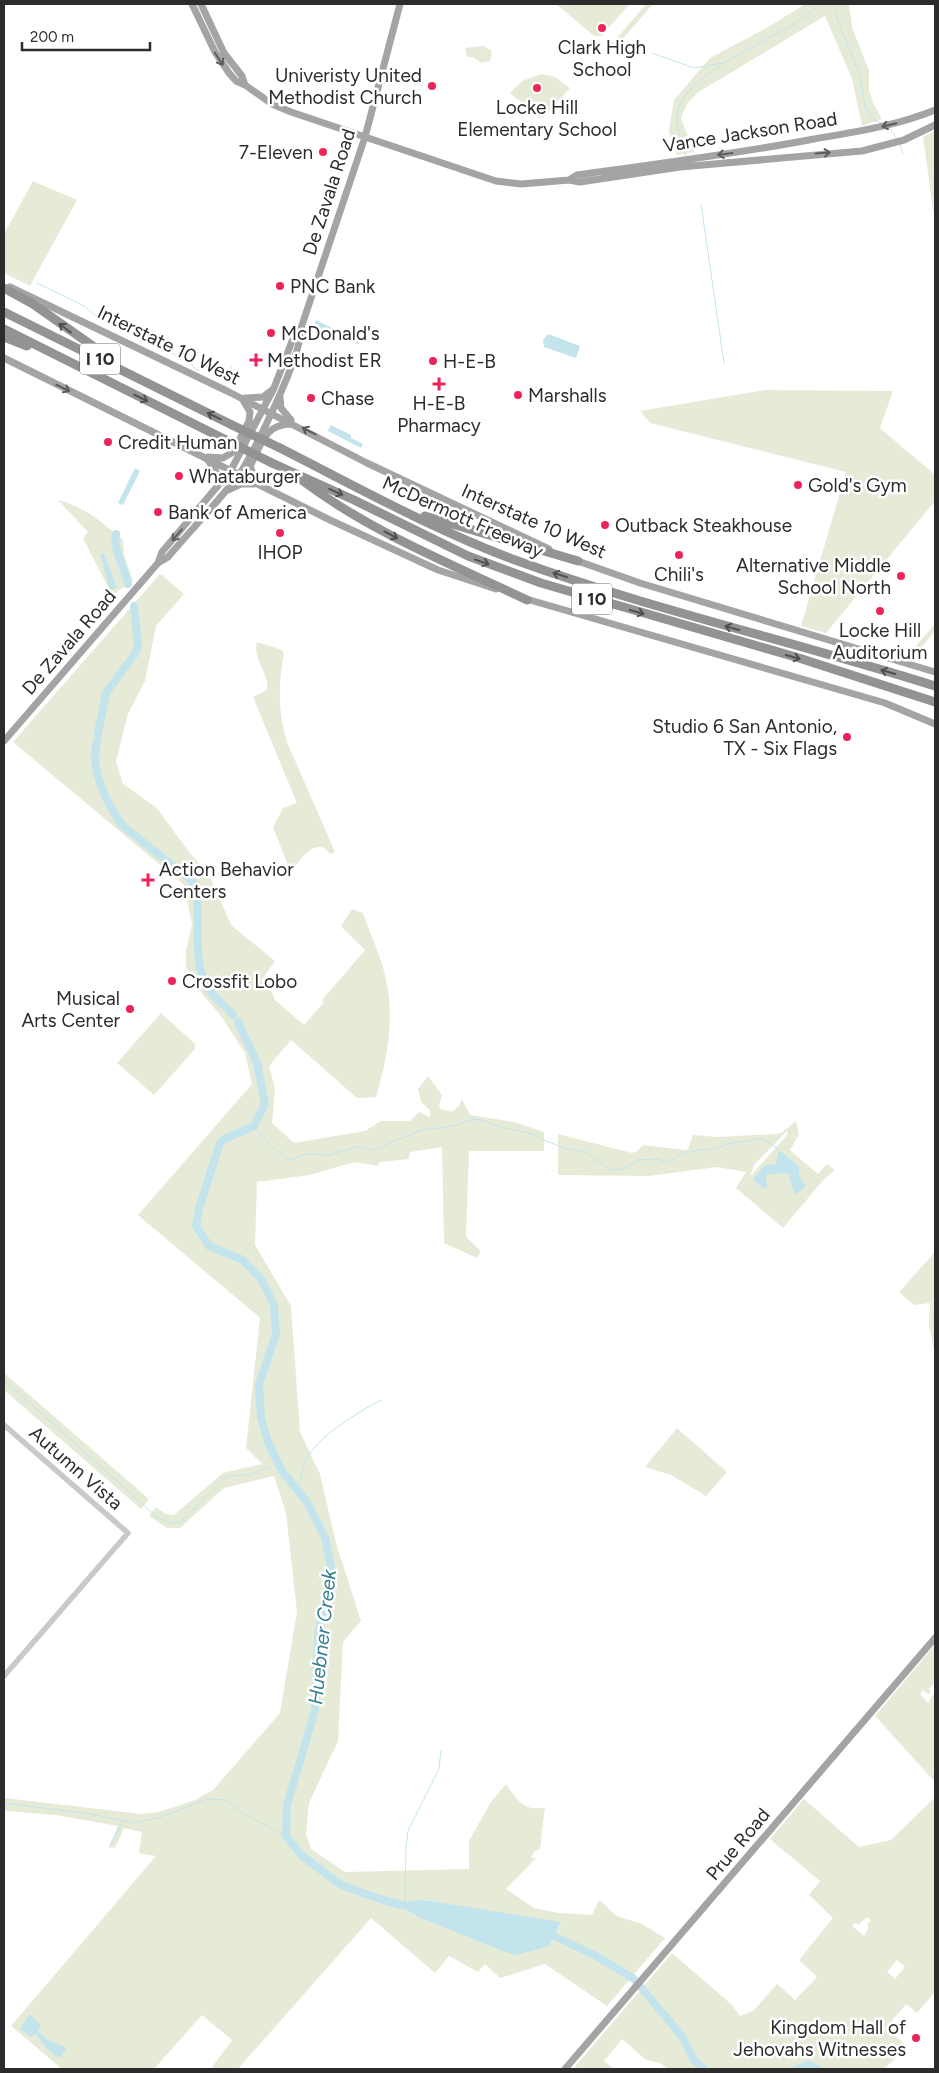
<svg xmlns="http://www.w3.org/2000/svg" width="939" height="2073" viewBox="0 0 939 2073" font-family="Figtree,sans-serif">
	<style>
		.green { fill: #e6ebd8; fill-rule: evenodd }
		.water { fill: #c3e4ec }
		.lines { fill: none; stroke-linecap: round; stroke-linejoin: round }
		.stream { stroke: #c3e4ec; stroke-width: 1 }
		.river { stroke: #c3e4ec; stroke-width: 8 }
		.minor { stroke: #c9c9c9; stroke-width: 5.5 }
		.major { stroke: #a4a4a4; stroke-width: 7 }
		.highway { stroke: #939393; stroke-width: 9 }
		.highway-bridge { stroke: #939393; stroke-width: 9 }
		.oneway { stroke: #5c5c5c }
		.oneway2 { stroke: #505050 }
		.poi-dot { fill: #ed245a; stroke: #fff; stroke-width: 2 }
		.labels { text-anchor: middle; dominant-baseline: central; stroke-width: 5; stroke-linejoin: round; paint-order: stroke }
		.shield { fill: #fff; stroke: #6b6b6b; stroke-width: 1 }
		.shield-label { font-size: 18px; font-weight: bold; fill: #2c2c2c }
		.poi-label { font-size: 19px; fill: #2c2c2c; stroke: #fff; text-anchor: start }
		.street-label { font-size: 19px; fill: #2c2c2c; stroke: #fff }
		.water-label { font-size: 20px; font-style: italic; fill: #378091; stroke: #fff }
	</style>
	<rect width="100%" height="100%" fill="#fff"/>
	<path class="green" d="M556,4H630L601,36H594Z
		M646,4H653L613,50L605,52Z
		M805,4H849L852,27L869,71V90L873,103L882,119L862,126L852,79L825,16L697,93L687,104L681,118L694,152L677,155L669,131L674,100L710,58L770,26Z
		M483,46L492,51L490,61L481,63L473,57H467L465,48Z
		M541,74L555,77L570,88L543,118H540L510,93L522,81Z
		M935,131V223L923,137Z
		M33,181L77,200L30,286L4,273V234Z
		M766,390L893,391L880,428L935,475V501L826,633L801,626L846,472L650,423L640,411Z
		M58,500C84,506 103,523 123,540L124,555L133,581L112,595L83,538L88,532Z
		M159,575H162L184,594L156,626L145,681L128,714L116,761L123,784L157,808L189,852L209,874L231,925L275,961L262,979V984L272,992L275,1000L304,1025L324,1002L322,1000L365,950L341,926L352,909L363,913C370,934 380,954 385,975C395,1017 388,1056 376,1097L357,1098L291,1040L269,1066L275,1089L272,1123L294,1143L365,1131L381,1121H410L419,1112L430,1117V1110L421,1102L418,1089L428,1076L442,1095L439,1106L441,1109L452,1112L459,1106L462,1099L470,1115L514,1122L544,1132V1151H469L466,1237L481,1251L477,1258L444,1243L442,1147L410,1152L409,1159L380,1162L378,1166L354,1162L310,1175L257,1182L255,1245L291,1306L300,1432L320,1474L336,1543L361,1621L343,1642L338,1741L309,1803L306,1834L311,1849L345,1872L469,1869V1841L491,1802L506,1784C516,1799 525,1813 545,1807L540,1849L534,1852L531,1858H536L506,1889L534,1908L558,1913L592,1915L599,1900L617,1916L642,1924L665,1938L607,2006L545,1964L500,1978L485,1964L478,1972L449,1956L435,1973L371,1918L238,2069H213L212,2067L232,2040L202,2015L154,2069H62L11,2026L156,1856L139,1853L142,1832L124,1828L115,1848L109,1846L118,1826L55,1815L5,1811L4,1798L142,1814L159,1812L195,1800L213,1790L280,1713L297,1612L286,1513L274,1476L224,1488L180,1528H167L149,1516L156,1507L166,1514L174,1515L223,1473L262,1464L246,1448L260,1318L138,1215L252,1084L245,1053L221,1016L203,995L186,967V951L192,924L184,885L13,742ZM424,1900L561,1923L549,1946L505,1952L409,1912Z
		M935,624V631L913,657L908,655Z
		M257,642L282,650L284,654C278,684 278,712 287,742L335,852L331,854L323,847C308,845 299,862 291,873L273,827L283,808L297,803L253,697L267,690C270,673 252,659 257,642Z
		M161,1013L195,1044V1049L154,1095L117,1063Z
		M796,1121L799,1134L790,1150L818,1174L827,1164L835,1170L824,1179L783,1228L736,1188L746,1172L717,1167L649,1176L558,1175V1134L632,1153L637,1151L643,1145L685,1150L688,1149L693,1135L717,1137L774,1134L781,1133ZM788,1130L787,1135L750,1177L754,1165Z
		M935,1252V1355L929,1324L930,1303L914,1305L899,1292Z
		M4,1373L149,1499L141,1509L4,1390Z
		M677,1428L727,1472L706,1496L671,1475L645,1467Z
		M935,1645V1686L933,1684L929,1689L931,1692L928,1694L923,1690L920,1694L928,1703L935,1691V1782L875,1716Z
		M935,1797V1992L917,2013L906,2004L886,2028L908,2047L884,2069H668L660,2063L646,2060L622,2039L604,2061L614,2069H573L672,1953L731,2004L740,2016L753,2011L777,1984L795,2000L817,1977L799,1960L833,1918L809,1895L820,1881L770,1839L804,1799L859,1847L891,1840ZM867,1917L871,1920L867,1925L869,1927L864,1936L852,1926L855,1923L858,1925ZM897,1960L905,1967L895,1979L887,1972Z"/>
	<path class="water" d="M316,320L338,331L360,339L358,344L313,329Z
		M548,334L580,346L576,358L544,347L543,340Z
		M331,425L351,435V438L363,444L361,448L328,431Z
		M135,468L140,471L123,505L118,503Z
		M104,553L117,588L110,590L100,554Z
		M780,1151L799,1166V1178L805,1184V1187L795,1195L788,1173L769,1174L766,1177L767,1186L764,1189L753,1179L764,1166L776,1164L778,1153Z
		M424,1900L561,1922L549,1946L517,1955L505,1952L418,1917L405,1909L409,1901Z
		M30,2014L41,2025L38,2031L46,2039L65,2047L66,2050L60,2057H57L46,2048L36,2034L31,2037L20,2029Z"/>
	<g class="lines">
		<path class="stream" d="M834,4L837,19L859,72L865,107L875,120L881,123
			M620,48L644,49
			M652,53L694,68L723,63
			M890,129L896,138
			M900,145L903,153
			M686,156C681,141 673,123 679,107C692,72 766,42 797,22C805,16 813,10 822,4
			M701,204L724,363
			M37,283L84,306L96,316L190,362L196,370L208,369L225,377L232,365
			M157,448L159,442
			M254,1126C264,1138 276,1154 290,1160L305,1154L329,1155L356,1147L373,1150L422,1130L453,1126L474,1119L486,1121L492,1125L534,1134L541,1139L564,1148L585,1152L611,1170L624,1169L639,1160L657,1159L667,1162L681,1154L704,1149L713,1150L727,1144L763,1138L778,1149
			M4,1380L158,1518L170,1523L181,1522L226,1476L250,1475L278,1463
			M298,1491C300,1482 301,1473 304,1464C314,1438 357,1413 381,1400
			M4,1803L91,1814L134,1823L160,1817L207,1799L225,1800L244,1814L286,1836
			M110,1848L123,1820
			M405,1906L406,1847L408,1831L439,1769L441,1750"/>
		<path class="river" d="M116,534C113,552 125,567 128,584
			M98,733L106,693L136,652L138,644L134,606
			M97,741C89,768 107,804 122,825L192,881C206,915 188,958 209,990C215,999 226,1006 233,1015
			M238,1022L257,1063L265,1104L254,1126L224,1139L220,1143L200,1205L196,1226L209,1246L243,1260L261,1279L274,1305L276,1334L259,1385L261,1418L268,1442L282,1471L307,1502L325,1538L331,1567L318,1635L315,1710L287,1805L286,1836L301,1855L341,1885L386,1901L415,1908
			M544,1935L554,1936L596,1956L634,1979L681,2035L694,2060L704,2069
			M797,2069L809,2065L817,2069"/>
		<path class="minor" d="M4,1425L128,1533L4,1676"/>
		<path class="major" d="M192,4L215,52L229,73L236,81L245,85L272,104L291,112L478,175L496,181L521,184L569,180L580,182L680,167L862,151L904,140L935,125
			M201,4L224,53L242,76L245,85
			M569,180L577,175C656,164 736,154 814,139C855,132 896,126 935,110
			M10,287L227,391L367,463L549,549
			M4,358L330,520L438,570L496,589
			M280,397L281,408L291,420
			M245,398L263,397L272,390
			M208,457L223,458L233,452L249,421L250,412L243,400
			M207,459L219,476L217,487
			M257,484L250,466C261,446 264,424 291,424
			M228,490L241,484H254
			M575,560L640,583L935,672
			M158,563L162,552L231,470L274,388L294,336L300,331L365,137L400,4
			M523,598L885,703L935,724
			M4,741L158,563L168,557C191,530 216,504 238,476C252,458 304,350 300,331
			M565,2069L935,1638"/>
		<path class="highway" d="M4,288L33,304L107,356
			M4,312L232,425
			M4,329L224,439
			M4,337L27,346
			M280,448C357,487 434,530 515,560C653,610 796,642 935,686
			M272,463L354,500L468,556L541,583L799,658L935,702
			M303,481C371,532 451,564 527,600
			M425,516L578,561"/>
		<path class="highway-bridge" d="M232,425L280,448
			M224,439L272,463"/>
	</g>
	<defs><path id="oneway-shaft" d="M-6 0H5M1.5-3L5.5 0L1.5 3" fill="none" stroke-width="1.6" stroke-linecap="round" stroke-linejoin="round" transform="scale(1.25)"/></defs>
	<g class="oneway">
		<use href="#oneway-shaft" transform="translate(219 59) rotate(57)"/>
		<use href="#oneway-shaft" transform="translate(889 125) rotate(167)"/>
		<use href="#oneway-shaft" transform="translate(823 153) rotate(-4)"/>
		<use href="#oneway-shaft" transform="translate(725 154) rotate(172)"/>
		<use href="#oneway-shaft" transform="translate(63 388) rotate(27)"/>
		<use href="#oneway-shaft" transform="translate(309 431) rotate(-154)"/>
		<use href="#oneway-shaft" transform="translate(177 535) rotate(131)"/>
	</g>
	<g class="oneway2">
		<use href="#oneway-shaft" transform="translate(65 328) rotate(-143)"/>
		<use href="#oneway-shaft" transform="translate(141 398) rotate(26)"/>
		<use href="#oneway-shaft" transform="translate(214 416) rotate(-154)"/>
		<use href="#oneway-shaft" transform="translate(336 492) rotate(24)"/>
		<use href="#oneway-shaft" transform="translate(391 535) rotate(28)"/>
		<use href="#oneway-shaft" transform="translate(482 562) rotate(20)"/>
		<use href="#oneway-shaft" transform="translate(560 575) rotate(-162)"/>
		<use href="#oneway-shaft" transform="translate(637 612) rotate(16)"/>
		<use href="#oneway-shaft" transform="translate(732 628) rotate(-165)"/>
		<use href="#oneway-shaft" transform="translate(793 657) rotate(16)"/>
		<use href="#oneway-shaft" transform="translate(888 672) rotate(-164)"/>
	</g>
	<g class="poi-dot">
		<circle cx="602" cy="28" r="5"/>
		<circle cx="432" cy="86" r="5"/>
		<circle cx="537" cy="88" r="5"/>
		<circle cx="323" cy="152" r="5"/>
		<circle cx="280" cy="286" r="5"/>
		<circle cx="271" cy="333" r="5"/>
		<path d="M253.5 352.5h5v5h5v5h-5v5h-5v-5h-5v-5h5z"/>
		<circle cx="433" cy="361" r="5"/>
		<path d="M436.5 376.5h5v5h5v5h-5v5h-5v-5h-5v-5h5z"/>
		<circle cx="518" cy="395" r="5"/>
		<circle cx="311" cy="398" r="5"/>
		<circle cx="108" cy="442" r="5"/>
		<circle cx="179" cy="476" r="5"/>
		<circle cx="798" cy="485" r="5"/>
		<circle cx="158" cy="512" r="5"/>
		<circle cx="605" cy="525" r="5"/>
		<circle cx="280" cy="533" r="5"/>
		<circle cx="679" cy="555" r="5"/>
		<circle cx="901" cy="576" r="5"/>
		<circle cx="880" cy="611" r="5"/>
		<circle cx="847" cy="737" r="5"/>
		<path d="M145.5 872.5h5v5h5v5h-5v5h-5v-5h-5v-5h5z"/>
		<circle cx="172" cy="981" r="5"/>
		<circle cx="130" cy="1009" r="5"/>
		<circle cx="916" cy="2038" r="5"/>
	</g>
	<g class="labels">
		<g class="shield">
			<rect x="80" y="343.5" width="40" height="31" rx="4"/>
			<rect x="572" y="583.5" width="40" height="31" rx="4"/>
		</g>
		<g class="shield-label">
			<text x="100" y="359">I 10</text>
			<text x="592" y="599">I 10</text>
		</g>
		<g class="poi-label">
			<text x="602" y="47" text-anchor="middle">Clark High<tspan x="602" dy="22">School</tspan></text>
			<text x="422" y="75" text-anchor="end">Univeristy United<tspan x="422" dy="22">Methodist Church</tspan></text>
			<text x="537" y="107" text-anchor="middle">Locke Hill<tspan x="537" dy="22">Elementary School</tspan></text>
			<text x="313" y="152" text-anchor="end">7-Eleven</text>
			<text x="290" y="286">PNC Bank</text>
			<text x="281" y="333">McDonald's</text>
			<text x="267" y="360">Methodist ER</text>
			<text x="443" y="361">H-E-B</text>
			<text x="528" y="395">Marshalls</text>
			<text x="321" y="398">Chase</text>
			<text x="439" y="403" text-anchor="middle">H-E-B<tspan x="439" dy="22">Pharmacy</tspan></text>
			<text x="118" y="442">Credit Human</text>
			<text x="189" y="476">Whataburger</text>
			<text x="808" y="485">Gold's Gym</text>
			<text x="168" y="512">Bank of America</text>
			<text x="615" y="525">Outback Steakhouse</text>
			<text x="280" y="552" text-anchor="middle">IHOP</text>
			<text x="891" y="565" text-anchor="end">Alternative Middle<tspan x="891" dy="22">School North</tspan></text>
			<text x="679" y="574" text-anchor="middle">Chili's</text>
			<text x="880" y="630" text-anchor="middle">Locke Hill<tspan x="880" dy="22">Auditorium</tspan></text>
			<text x="837" y="726" text-anchor="end">Studio 6 San Antonio,<tspan x="837" dy="22">TX - Six Flags</tspan></text>
			<text x="159" y="869">Action Behavior<tspan x="159" dy="22">Centers</tspan></text>
			<text x="182" y="981">Crossfit Lobo</text>
			<text x="120" y="998" text-anchor="end">Musical<tspan x="120" dy="22">Arts Center</tspan></text>
			<text x="906" y="2027" text-anchor="end">Kingdom Hall of<tspan x="906" dy="22">Jehovahs Witnesses</tspan></text>
		</g>
		<g class="street-label">
			<text transform="translate(750 132) rotate(-9)">Vance Jackson Road</text>
			<text transform="translate(329 192) rotate(-72)">De Zavala Road</text>
			<text transform="translate(169 345) rotate(26)">Interstate 10 West</text>
			<text transform="translate(463 517) rotate(24)">McDermott Freeway</text>
			<text transform="translate(534 521) rotate(24)">Interstate 10 West</text>
			<text transform="translate(69 642) rotate(-49)">De Zavala Road</text>
			<text transform="translate(76 1468) rotate(41)">Autumn Vista</text>
			<text transform="translate(738 1844) rotate(-50)">Prue Road</text>
		</g>
		<g class="water-label">
			<text transform="translate(322 1637) rotate(-84)">Huebner Creek</text>
		</g>
	</g>
	<rect width="939" height="2073" fill="none" stroke="#2c2c2c" stroke-width="10"/>
	<path d="M22 42v8h128v-8" fill="none" stroke="#2c2c2c" stroke-width="2.5"/>
	<text x="30" y="42" font-size="15" fill="#2c2c2c" stroke="#ffffff" stroke-width="4" paint-order="stroke">200 m</text>
</svg>
